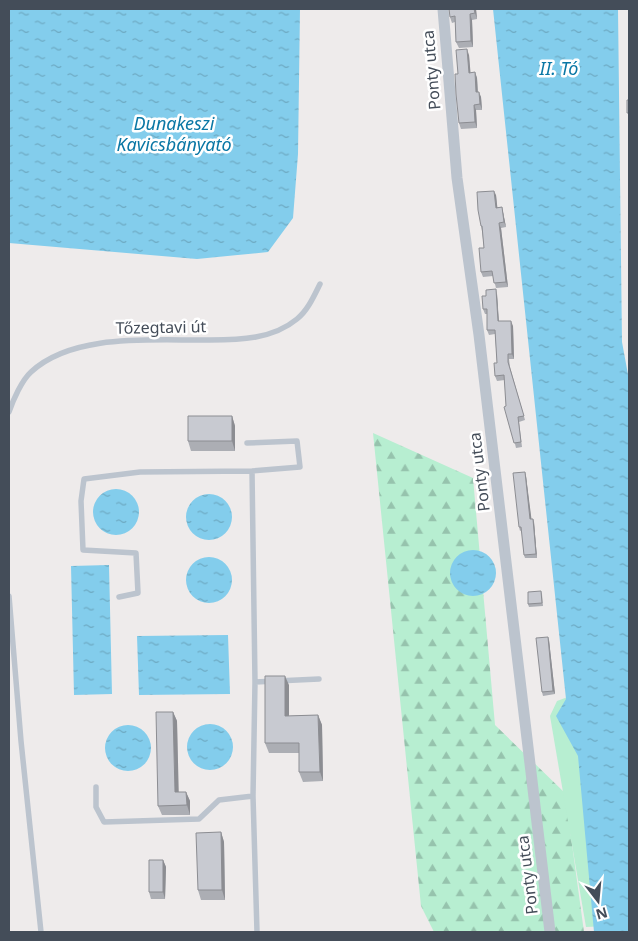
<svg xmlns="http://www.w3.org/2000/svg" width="638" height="941" viewBox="0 0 638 941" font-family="'Noto Sans',sans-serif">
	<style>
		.forest { fill: url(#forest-firs) }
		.park { fill: #b7eed1 }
		.water { fill: url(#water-ripples) }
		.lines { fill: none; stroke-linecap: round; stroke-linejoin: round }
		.service { stroke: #bcc4ce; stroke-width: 5.5 }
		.minor { stroke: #bcc4ce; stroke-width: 11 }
		.wall { fill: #acaeb4 }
		.shaded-wall { fill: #8c8d92 }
		.building { fill: #c8cad1; stroke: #8c8d92 }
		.labels { text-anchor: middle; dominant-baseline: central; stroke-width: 5; stroke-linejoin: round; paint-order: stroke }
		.street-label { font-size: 16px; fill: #444d59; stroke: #fff }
		.water-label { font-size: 18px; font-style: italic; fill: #0a77a5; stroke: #fff }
	</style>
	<defs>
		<pattern id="forest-firs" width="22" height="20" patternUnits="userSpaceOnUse" patternTransform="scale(1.25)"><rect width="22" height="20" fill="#b7eed1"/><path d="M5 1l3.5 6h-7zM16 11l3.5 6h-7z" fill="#96c3ad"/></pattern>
		<pattern id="water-ripples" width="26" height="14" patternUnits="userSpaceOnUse" patternTransform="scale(1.25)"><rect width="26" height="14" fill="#83cdec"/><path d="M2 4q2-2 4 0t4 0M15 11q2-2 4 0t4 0" fill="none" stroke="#6da9c2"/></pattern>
	</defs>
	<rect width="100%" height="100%" fill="#eeebeb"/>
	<path class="forest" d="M373,433L473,478L495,725L565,793L584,932H434L421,906Z"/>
	<path class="park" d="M616,679L629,925L586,927L550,716L557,701Z"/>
	<path class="water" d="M9,9H300L298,154L293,218L268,252L197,259L9,243Z
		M493,9H618L622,342L629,380V932H594L578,756L556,716L566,699Z
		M93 512a23 23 0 1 1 46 0a23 23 0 1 1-46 0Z
		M186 517a23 23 0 1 1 46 0a23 23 0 1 1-46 0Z
		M450 573a23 23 0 1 1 46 0a23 23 0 1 1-46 0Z
		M186 580a23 23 0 1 1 46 0a23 23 0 1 1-46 0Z
		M109,565L112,694L74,695L71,566Z
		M228,635L230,694L139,695L137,636Z
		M187 747a23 23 0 1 1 46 0a23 23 0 1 1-46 0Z
		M105 748a23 23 0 1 1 46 0a23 23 0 1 1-46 0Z"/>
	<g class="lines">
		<path class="service" d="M9,412C13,400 22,380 31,372C74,332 156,341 210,340C240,340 273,339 297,319C308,310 314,296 320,284
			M252,471L255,682L319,679
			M9,596L21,741L41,932
			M119,597L138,593L136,553L83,550L81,501L84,479L140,472L252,471L300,467L297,441L247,443
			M96,787V807L104,822L199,819L219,800L253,796L255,682
			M253,796L257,932"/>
		<path class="minor" d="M443,9L457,178L479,335L550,932"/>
	</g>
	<path class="wall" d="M476,9L477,19L472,20L473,47L459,48L456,42L455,22L452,23L450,17Z
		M469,55L470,73L475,72L477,78L478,92L481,97L482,110H476L477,128L461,129L459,123L458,74Z
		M496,195L497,207H502L506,227L501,228L508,287L496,288L493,276L483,277L481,272L484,248L482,231L481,226Z
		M497,294L499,321L513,326L514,359H509L510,367L525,420L519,422L522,447L516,448L506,406L505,380L497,381L495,376L497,363L495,334L489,335L487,330V314H485L483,309Z
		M232,416L235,426V451H191L188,441Z
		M525,472L526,476L531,519H533L534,522L537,558H525L524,555L522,530L520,531L519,527Z
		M541,591L542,594L543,606L529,607L528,604Z
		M548,637L549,640L555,694L543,696L542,692Z
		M289,685V716L318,715L322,725L323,781L303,782L299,772V753H269L265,743Z
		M173,712L177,721L178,792H186L190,801V815H162L158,806Z
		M221,832L224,842L225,900H201L198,890Z
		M163,860L166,867L165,899H151L149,892Z"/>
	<path class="shaded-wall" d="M474,9H476L477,19L475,13Z
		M470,14L472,20L473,47L471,41Z
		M467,49L469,55L471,78L469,73Z
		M475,72L477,78L478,98L476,92Z
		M479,92L481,97L482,110L480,104Z
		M474,105L476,110L477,128L475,122Z
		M494,191L496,195L498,213L496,208Z
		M502,207L506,227L504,222Z
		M499,223L501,228L508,287L506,282Z
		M496,289L497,294L499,326L498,321Z
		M511,321L513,326L514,359L512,354Z
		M232,416L235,426V451L232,441Z
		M525,472L526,476L532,523L530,519Z
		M533,519L534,522L537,558L536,554Z
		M548,637L549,640L555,694L553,691Z
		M285,676L289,685V725L285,716Z
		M173,712L177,721L179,802L175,792Z
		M318,715L322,725L323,781L320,772Z
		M186,792L190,801V815L187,805Z
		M221,832L224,842L225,900L222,890Z
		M163,860L166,867L165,899L163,892Z"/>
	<path class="building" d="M449,9H474L475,13L470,14L471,41L456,42L455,16L450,17Z
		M467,49L469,73L475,72L476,92H479L480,104L474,105L475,122L459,123L456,94L455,74H458L456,50Z
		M627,100H629V113H627Z
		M494,191L496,208L502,207L504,222L499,223L506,282L494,283L492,271L481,272L479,248H484L482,226H481L478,210L477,192Z
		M496,289L498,321H511L512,354H508V362L524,416L518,417L521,442L514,443L504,407L506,406L504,375L495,376L494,363H497L495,330H487V309H483L482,296H486V290Z
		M188,416H232V441H188Z
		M525,472L530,519H533L536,554L524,555L521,527H519L513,473Z
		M541,591L542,603L528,604V592Z
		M548,637L553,691L542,692L536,638Z
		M265,676H285V716L318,715L320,772H299V743H265Z
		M156,712H173L175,792H186L187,805L158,806Z
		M221,832L222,890H198L196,833Z
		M149,860H163V892H149Z"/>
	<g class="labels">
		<g class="street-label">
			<text transform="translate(431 70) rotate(-95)">Ponty utca</text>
			<text transform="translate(161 327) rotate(-1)">Tőzegtavi út</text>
			<text transform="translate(479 472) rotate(-97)">Ponty utca</text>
			<text transform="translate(527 875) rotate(-97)">Ponty utca</text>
		</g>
		<g class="water-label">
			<text x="559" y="68">II. Tó</text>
			<text x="174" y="123">Dunakeszi<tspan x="174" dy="21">Kavicsbányató</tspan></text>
		</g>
	</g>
	<rect width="638" height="941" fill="none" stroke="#444d59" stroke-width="20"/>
	<g transform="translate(598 901) rotate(164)" stroke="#ffffff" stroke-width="4" paint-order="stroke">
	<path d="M0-4L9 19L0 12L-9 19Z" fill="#444d59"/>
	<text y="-8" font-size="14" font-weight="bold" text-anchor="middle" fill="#444d59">N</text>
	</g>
</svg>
